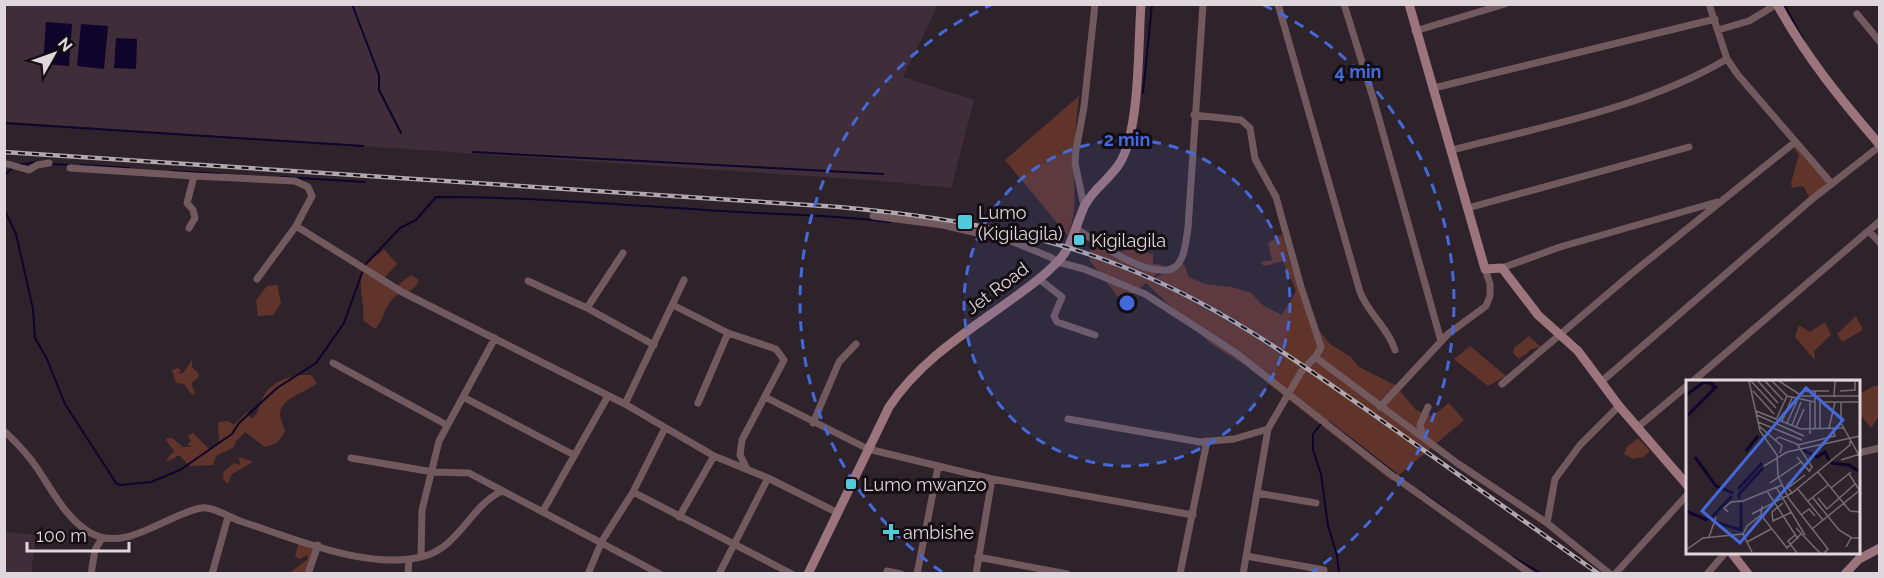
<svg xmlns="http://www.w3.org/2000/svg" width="1884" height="578" viewBox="0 0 1884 578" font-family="Raleway,sans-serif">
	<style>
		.built { fill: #3f2d39 }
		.green { fill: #60342b }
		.water { fill: #0e042c }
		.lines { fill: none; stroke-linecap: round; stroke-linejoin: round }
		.stream { stroke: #0e042c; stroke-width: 2 }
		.street { stroke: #72595e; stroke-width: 7 }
		.secondary { stroke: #9c747c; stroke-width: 9 }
		.rail-casing { stroke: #b1a8ad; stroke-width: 4.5 }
		.rail { stroke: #140e12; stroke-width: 2; stroke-dasharray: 7; stroke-linecap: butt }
		.ring { fill: none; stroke: #4469d9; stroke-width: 3; stroke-dasharray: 10 8 }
		.poi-dot { fill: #53cadc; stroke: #140e12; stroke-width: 2 }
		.labels { text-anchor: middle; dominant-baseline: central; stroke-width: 6; stroke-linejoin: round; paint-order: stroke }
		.poi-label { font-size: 18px; fill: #dfd7dc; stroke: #140e12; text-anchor: start }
		.street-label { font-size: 18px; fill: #dfd7dc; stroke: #140e12 }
		.inset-river { fill: none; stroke: #0e042c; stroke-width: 3 }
		.inset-road { fill: none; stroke: #756b72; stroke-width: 1.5 }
		.view { fill: #4469d9; fill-opacity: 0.15; stroke: #4469d9; stroke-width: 3 }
		.inset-edge { fill: none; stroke: #dfd7dc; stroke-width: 3 }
		.centre { fill: #4469d9; stroke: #140e12; stroke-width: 3 }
		.ring-label { font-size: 18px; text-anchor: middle; font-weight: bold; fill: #4469d9; stroke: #140e12; stroke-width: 6; stroke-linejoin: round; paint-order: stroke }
	</style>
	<rect width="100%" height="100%" fill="#2f232b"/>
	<path class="built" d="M4,5H938L903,77L974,100L951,188L882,181L5,122Z
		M5,532L36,535L31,573H5Z"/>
	<path class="green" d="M1079,96C1076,121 1074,146 1074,171C1074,197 1077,210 1068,236L1005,160Z
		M1797,141L1831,179L1811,200L1803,186L1792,188L1791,183L1799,154L1794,149Z
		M1282,234L1292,269L1318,329L1330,344L1351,357L1359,367L1395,385L1416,410L1432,416L1449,403L1464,420L1392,481L1246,366L1210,343L1146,283L1122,302L1090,261V243L1095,239L1110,244L1120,252L1130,248L1153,254V263L1165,266L1150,280L1184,264L1189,277L1205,284L1232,287L1251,293L1264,306L1282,315L1296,291L1283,261L1264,266L1260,262L1272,260L1268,243Z
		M384,249L397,264L385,277L397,286L411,275L419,280C415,292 405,291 396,296C385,303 384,321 375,329L363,320C366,300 354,283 367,264C370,259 379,255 384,249Z
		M277,285L281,303L273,315L258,316L256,300L267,286Z
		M1856,316L1863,330L1842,342L1837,334Z
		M1825,322L1831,335L1814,351L1815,360L1795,337L1799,325L1810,332Z
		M1529,336L1541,347L1532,349L1519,359L1513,353L1514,348Z
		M1470,346L1506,376L1488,386L1454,359Z
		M192,360V367L199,374L198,378L191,383L195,393L192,395L184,384L176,383L172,370L178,368L181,370L179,374L183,373Z
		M311,375L317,383C307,392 282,397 280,413C280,420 284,426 285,432L277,443L265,447L245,432L236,441L234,447L216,456L213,465L190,466L179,455L169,461L166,460L174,451L166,440L167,438H172L183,447H193L187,445L191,441L188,436L193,433L209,449L219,443L218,422L228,421L234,425L247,412L251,419C260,412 258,409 262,399C271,381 291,374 311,375Z
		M1874,386H1879V416L1871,428L1859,413V394Z
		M1638,438L1650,451L1643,457L1633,459L1624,454L1627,447Z
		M239,457L253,462L232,474L228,484L222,478L224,477L223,472L234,463L240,465Z
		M299,543L316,550L318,555L306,573L288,574L308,559L307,555L299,559L295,556Z"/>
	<path class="water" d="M46,22L72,24L69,66L43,64Z
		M81,24L108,26L104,69L77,66Z
		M116,38L137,39L136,69L114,68Z"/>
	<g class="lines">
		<path class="stream" d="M352,4L379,75V90L401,133
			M1784,4L1804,41
			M1143,93L1152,4
			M4,123L363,146
			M473,152L883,174
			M51,164L69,165
			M18,165L36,162
			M80,165L129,168
			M173,171L221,174
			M4,176L13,167
			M281,177L365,182
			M4,209L16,234L33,309L35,338L47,359L65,404L116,483L120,485L151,482L180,470L232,434L239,423L277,388L316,363L344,323L363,270
			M365,265L400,228L416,220L436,197C538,197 639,206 740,212C791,215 840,215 890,222
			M1329,422L1396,474
			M1321,424L1313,434V450L1321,474L1328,526L1337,555L1339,574
			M1427,496L1452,514
			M1513,557L1542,574"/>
		<path class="street" d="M1278,4L1360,292C1369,315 1387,326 1395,350
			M1344,4L1374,101L1441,341
			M1709,4L1727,59L1738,75L1832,184
			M1857,14L1880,42
			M1718,30L1749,21L1777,4
			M1415,31L1505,4
			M1434,88L1715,19
			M1194,115L1241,120L1250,128L1255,159L1276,197L1301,287L1321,347L1316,356L1301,372L1268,429L1243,574
			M1452,150C1544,126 1644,108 1727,59
			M4,163L29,170L37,165L49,163
			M70,168L194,176
			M1084,206L1075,163L1076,150L1084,107L1095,4
			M1468,208L1689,147
			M873,216L943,225L1011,241L1050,257L1058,262L1084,269L1145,294L1236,353L1389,473L1531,574
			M296,226L402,292L625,404L714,456L768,478L838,513
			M189,228L195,218L193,210L187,203L194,176L295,181L308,187L312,196L296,226L257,279
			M1077,229C1096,242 1152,282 1175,267C1185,260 1186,239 1188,228L1203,4
			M1869,231L1880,243
			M1502,268L1560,247L1717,202
			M1039,279L1062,297L1054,316L1057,322L1095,335
			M528,281L587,308L654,345
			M673,305L728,333L776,349L784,360L742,440L740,455L747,469
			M587,308L623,253
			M1315,357L1457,463L1547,523L1610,574
			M333,363L447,425
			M1601,382L1811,200L1880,146
			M1692,382L1880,221
			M1502,384L1631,274L1795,142
			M765,397L868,449L992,479L1193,515
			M465,398L574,455
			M698,403L728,333
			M625,404L684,280
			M1380,407L1448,334L1486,306L1490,296V284L1485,269
			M1068,419L1200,442L1234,439L1268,429
			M813,423L839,362L856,344
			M1639,426L1688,385
			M4,431C14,440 24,451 32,461C50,485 63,516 89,532C125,554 165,515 201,508C212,506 229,517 240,521C293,538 365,570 421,557C458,549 469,508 500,492
			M1423,436L1420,425L1428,407
			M1858,453L1880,448
			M351,458L433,472L469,473L660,574
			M633,492L792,574
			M1257,493L1316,503
			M543,511L608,396
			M679,517L714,456
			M1547,523L1555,479L1580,445L1619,406
			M1246,556L1324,570
			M421,557L422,510L439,441L495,338
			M978,557L1067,574
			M887,571L901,574
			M91,574L95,550L102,538
			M212,574L228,517
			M308,574L318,545
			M408,574L409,559
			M588,574L602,541L633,492L665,428
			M719,574L768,478
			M917,574L938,467
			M976,574L992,479
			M1180,574L1207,441
			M1615,574L1688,494
			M1707,574L1726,552"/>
		<path class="secondary" d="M1409,4L1485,269L1502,268L1538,315L1578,351L1619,406L1688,486
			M1777,4C1805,56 1842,101 1880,145
			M1731,552L1748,574
			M808,574L889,407C926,351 988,320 1040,278C1074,250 1068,245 1084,207C1092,189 1111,179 1121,161C1140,126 1138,46 1141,4
			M1845,574L1859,559L1880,548"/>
		<defs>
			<path id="rail" d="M4,152L839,207C935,216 1030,230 1121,266C1214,302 1293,358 1374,415C1449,468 1524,521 1599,574"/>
		</defs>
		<use href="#rail" class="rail-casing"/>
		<use href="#rail" class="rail"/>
	</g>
	<circle cx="1127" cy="303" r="163" fill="#4469d9" fill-opacity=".12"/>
	<g class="ring">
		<circle cx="1127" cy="303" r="163"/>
		<path d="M942 572A327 327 0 0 1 991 5M1263 5A327 327 0 0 1 1312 572"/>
	</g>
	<g class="poi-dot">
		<rect x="957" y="214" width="16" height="16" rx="3"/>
		<rect x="1073" y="234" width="12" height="12" rx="3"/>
		<rect x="845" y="478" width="12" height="12" rx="3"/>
		<path d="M888 523h6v6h6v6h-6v6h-6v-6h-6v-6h6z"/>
	</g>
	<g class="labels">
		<g class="poi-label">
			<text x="978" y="212">Lumo<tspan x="978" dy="21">(Kigilagila)</tspan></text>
			<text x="1091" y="240">Kigilagila</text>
			<text x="863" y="484">Lumo mwanzo</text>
			<text x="903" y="532">ambishe</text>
		</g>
		<g class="street-label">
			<text transform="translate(997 288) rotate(-37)">Jet Road</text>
		</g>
	</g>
	<g transform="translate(1686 380)">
		<rect width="174" height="174" fill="#2f232b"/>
		<path class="inset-river" d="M0,15L18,2L27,4V10M0,37L31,6M117,70L131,77L139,72L143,80M60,71L72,56M9,77L30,106L47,113M145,83L163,85L174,92M52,109L76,83M53,119V114L77,88M0,131L21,140M23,140L46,116M29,142L55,150V123"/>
		<path class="inset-road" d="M63,1L74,51L91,75L92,96L103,119L142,169L138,173M65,1L90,28M72,1L92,23M79,1L97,20M86,1L101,16L129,22M93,1L116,16H174M67,11L88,34M119,11H143M129,11V48M154,11L169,10V1M148,17L149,1H174M134,22H172M134,22V48M155,22V43L174,77M70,31L115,49L157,48M71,35L118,56M91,38L101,16M96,41L106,18M72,42L116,60M101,43L111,21M106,45L115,22M73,46L96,66L94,73M110,47L118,29M143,48L149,22M124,54V22M89,60L93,57L111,64L126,87L123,91M112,65L149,56L147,49M111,77L124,92M155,80L174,74M78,86L101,72L174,56M132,92L164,131L174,132M163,94L174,111M84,103L115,82M90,107L119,155M111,108L137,140M145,108L165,92M81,111L112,159M106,113L102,108L119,95M127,118L153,150L166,158M132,118L141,129L169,104M122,121L142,105M97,123L86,132L87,141L106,132M42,132L38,128L45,122L57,121L96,105M66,134L106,113L164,65V61M75,135L101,168L115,154M115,135L123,129L129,136M110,148L134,173M126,149L174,110M57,154L66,172M109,155L102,161L111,173M23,157L30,137M61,162L85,149M160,167L165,158H174M0,170L17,158L57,154L61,146L75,135L76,126"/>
		<path class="view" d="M120,8L157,40L54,163L16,131Z"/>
		<rect width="174" height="174" class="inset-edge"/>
	</g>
	<circle cx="1127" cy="303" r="9" class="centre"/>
	<g class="ring-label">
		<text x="1358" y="78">4 min</text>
		<text x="1127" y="146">2 min</text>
	</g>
	<rect width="1884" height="578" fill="none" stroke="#dfd7dc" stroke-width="12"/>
	<g transform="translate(54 54) rotate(50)" stroke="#140e12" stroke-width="4.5" paint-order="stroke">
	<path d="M0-4.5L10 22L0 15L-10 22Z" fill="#dfd7dc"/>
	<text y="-9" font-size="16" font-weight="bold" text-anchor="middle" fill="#dfd7dc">N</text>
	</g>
	<path d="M27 542v9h102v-9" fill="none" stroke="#dfd7dc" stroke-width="3"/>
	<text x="36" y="542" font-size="18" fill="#dfd7dc" stroke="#140e12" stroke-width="4.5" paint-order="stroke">100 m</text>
</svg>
